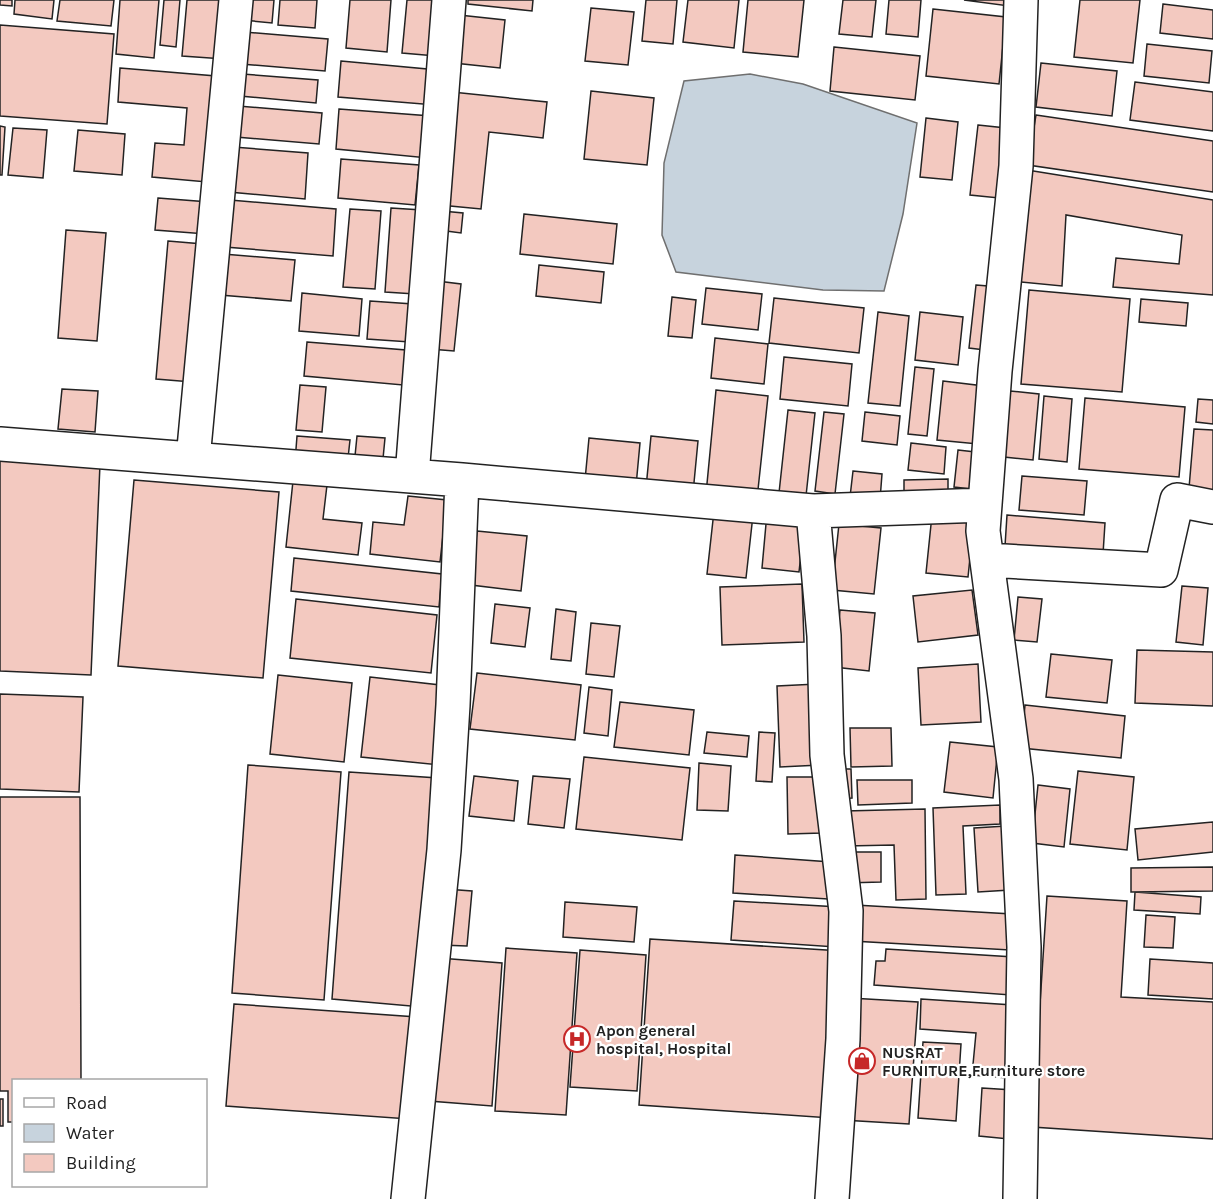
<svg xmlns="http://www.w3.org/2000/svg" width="1213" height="1199" viewBox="0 0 1213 1199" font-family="Karla,sans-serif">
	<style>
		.water { fill: #c7d3dd; stroke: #6f6f6f; stroke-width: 1.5 }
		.building { fill: #f3c9c0; stroke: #222; stroke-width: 1.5 }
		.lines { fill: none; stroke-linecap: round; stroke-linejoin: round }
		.minor-casing { stroke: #222; stroke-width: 36 }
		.minor { stroke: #fff; stroke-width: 33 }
		.labels { text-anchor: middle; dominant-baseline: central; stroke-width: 4.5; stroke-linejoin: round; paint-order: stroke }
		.poi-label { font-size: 16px; font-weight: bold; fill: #222; stroke: #fff; text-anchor: start }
	</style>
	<rect width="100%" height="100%" fill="#fff"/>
	<path class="water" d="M750,74L803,84L917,123L903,214L884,291L823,290L676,272L662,235L664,163L684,81Z"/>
	<path class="building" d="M0,0H12V6L0,5Z
		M15,0H54L52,19L14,14Z
		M60,0H114L111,26L57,21Z
		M120,0H159L154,58L116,54Z
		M164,0H180L176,47L160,45Z
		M187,0H229L224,59L182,56Z
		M245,0H274L272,23L243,20Z
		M280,0H317L315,28L278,25Z
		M350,0H391L387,52L346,48Z
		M407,0H441L436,56L402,53Z
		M468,0H533L532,11L468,4Z
		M646,0H677L673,44L642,41Z
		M688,0H739L734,48L683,42Z
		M748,0H804L798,57L743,52Z
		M843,0H876L872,37L839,34Z
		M889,0H921L918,37L886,34Z
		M964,0H1010L1009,6Z
		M1080,0H1140L1133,63L1074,57Z
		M1163,4L1213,10V39L1160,33Z
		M591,8L634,12L628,65L585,61Z
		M933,9L1006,17L999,84L926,76Z
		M459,15L505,20L500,68L454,63Z
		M0,25L114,34L107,124L0,116Z
		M244,32L328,39L325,71L241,64Z
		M1147,44L1212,51L1209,83L1144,76Z
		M834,47L920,56L915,100L830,91Z
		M341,61L438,70L435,105L338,97Z
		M1041,63L1117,71L1112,116L1036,107Z
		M120,68L216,76L207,182L152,177L155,143L184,145L187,108L118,102Z
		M242,74L318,80L316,103L240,96Z
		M1135,82L1213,92V131L1130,120Z
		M591,91L654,98L647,165L584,159Z
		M452,92L547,102L543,138L489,132L481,209L440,205Z
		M238,106L322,113L319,144L236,137Z
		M339,109L431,116L428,158L336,149Z
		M1036,115L1213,141V192L1028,165Z
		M926,118L958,122L952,180L920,177Z
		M978,125L1006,128L999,198L970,195Z
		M0,126L5,127L2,175H0Z
		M13,128L47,130L43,178L8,175Z
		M78,130L125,134L122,175L74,171Z
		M233,147L308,153L305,199L229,192Z
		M341,159L419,165L415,205L338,198Z
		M1021,169L1213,200V295L1113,287L1116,258L1179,264L1182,235L1066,215L1062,286L1012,281Z
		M158,198L209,202L206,234L155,230Z
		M230,200L336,209L333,256L225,247Z
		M391,208L422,210L415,294L385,292Z
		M350,209L381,211L375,289L343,287Z
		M442,211L463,213L461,233L439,230Z
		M524,214L617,224L613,264L520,254Z
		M66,230L106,233L97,341L58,338Z
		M168,241L203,244L192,382L156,379Z
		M223,254L295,260L291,301L220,295Z
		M539,265L604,272L601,303L536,296Z
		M437,281L461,284L454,351L430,349Z
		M976,285L1000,287L993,351L969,348Z
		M706,288L762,294L758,330L702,324Z
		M1029,290L1130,299L1122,392L1021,384Z
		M302,293L362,299L359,336L299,331Z
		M672,297L696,300L692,338L668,336Z
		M774,298L864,308L859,353L769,343Z
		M1141,299L1188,303L1186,326L1139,322Z
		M370,301L413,304L410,342L367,339Z
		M878,312L909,316L900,406L868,403Z
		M920,312L963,317L958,365L915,360Z
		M715,338L768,344L764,384L711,378Z
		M307,342L406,350L403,385L304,376Z
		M784,357L852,364L848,406L780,399Z
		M915,367L934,369L927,436L908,434Z
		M943,381L984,386L978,444L937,440Z
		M300,385L326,387L322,432L296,430Z
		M62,389L98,391L95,432L58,429Z
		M716,390L768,396L757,499L706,494Z
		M1010,391L1039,394L1033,460L1004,457Z
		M1044,396L1072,399L1067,462L1039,459Z
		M1085,398L1185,407L1179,477L1079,469Z
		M1198,399L1213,400V424L1196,422Z
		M788,410L815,413L806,496L779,493Z
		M824,412L844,414L835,494L815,491Z
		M865,412L900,416L897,445L862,441Z
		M1194,429L1213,430V502L1188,500Z
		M297,436L350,440L347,467L295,462Z
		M357,436L385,438L382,469L354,466Z
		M651,436L698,441L693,493L646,488Z
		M589,438L640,443L636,486L585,480Z
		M911,443L946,447L944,474L908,470Z
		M958,450L984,453L980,490L954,487Z
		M0,460L100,464L91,675L0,671Z
		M853,471L882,474L880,500L850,497Z
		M1022,476L1087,481L1084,515L1019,510Z
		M948,479V500L904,502V480Z
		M134,480L279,492L263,678L118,666Z
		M293,481L327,485L323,519L362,523L358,555L286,547Z
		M408,496L447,500L440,562L370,554L373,522L404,525Z
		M714,511L753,515L746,578L707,574Z
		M767,513L805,517L799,572L762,568Z
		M932,515L974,519L968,577L926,573Z
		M1007,515L1105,523L1103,554L1005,546Z
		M839,524L881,528L874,594L832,590Z
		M477,531L527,536L521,591L471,585Z
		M294,558L442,574L439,607L291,591Z
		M802,584L804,642L722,645L720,587Z
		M1182,586L1208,588L1203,645L1176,642Z
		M972,590L978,635L918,642L913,596Z
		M1018,597L1042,599L1037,642L1014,640Z
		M296,599L437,615L431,673L290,658Z
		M495,604L530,608L525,647L491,643Z
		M556,609L576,612L571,661L551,659Z
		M840,610L875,613L869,671L834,667Z
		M591,623L620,626L614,677L586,674Z
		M1137,650L1213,652V706L1135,703Z
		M1051,654L1112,660L1107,703L1046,697Z
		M978,664L981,722L921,725L918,668Z
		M477,673L581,685L575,740L470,729Z
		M278,675L352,683L344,762L270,754Z
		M370,677L449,686L440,765L361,757Z
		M817,684L820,765L780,767L777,686Z
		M589,687L612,690L608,736L584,733Z
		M0,694L83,697L79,792L0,789Z
		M620,702L694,710L689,755L614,747Z
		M1025,705L1125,716L1121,758L1021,748Z
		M850,728H891L892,766L851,767Z
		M707,732L749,736L747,757L704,753Z
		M759,732L775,733L772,782L756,781Z
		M950,742L998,747L993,798L944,792Z
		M584,757L690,768L682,840L576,829Z
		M699,763L731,766L728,811L697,810Z
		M248,765L341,772L324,1000L232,993Z
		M835,769H851L852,798L836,799Z
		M1078,771L1134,777L1127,850L1070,844Z
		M349,772L438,778L422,1007L332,999Z
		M474,776L518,781L514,821L469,816Z
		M533,776L570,779L564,828L528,824Z
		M787,777H821L822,833L788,834Z
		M857,780H912V803L858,805Z
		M1038,785L1070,789L1064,847L1032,843Z
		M0,797H80L81,1080H14V1122H8V1091H0Z
		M1000,805V824L963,826L966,894L936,895L933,808Z
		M925,809L926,899L896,900L894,845L846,846L845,811Z
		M1213,822V852L1138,860L1135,829Z
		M1006,826L1010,890L978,892L974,828Z
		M845,852H881V882L845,883Z
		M735,855L831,862L828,899L733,893Z
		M1213,867V891L1131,892V868Z
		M445,889L472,891L467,946L440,945Z
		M1135,892L1201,897L1200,914L1134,910Z
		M1047,896L1127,901L1121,997L1213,1002V1139L1032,1127Z
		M734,901L839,907L836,947L731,940Z
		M565,902L637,907L634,942L563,937Z
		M855,905L1012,914L1010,950L852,941Z
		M1146,915L1175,917L1173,948L1144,947Z
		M650,939L842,951L831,1118L639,1105Z
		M506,948L577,953L566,1115L495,1111Z
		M886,949L1014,957L1011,995L874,985L876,961H885Z
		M580,950L646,955L637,1091L570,1087Z
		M439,958L502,963L492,1106L429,1101Z
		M1150,959L1213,963V999L1148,995Z
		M850,998L918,1002L909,1124L842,1120Z
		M921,999L1013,1005L1008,1078L972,1075L976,1033L920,1029Z
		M234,1004L417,1017L409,1119L226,1106Z
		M923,1042L961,1044L956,1121L918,1118Z
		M982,1088L1013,1090L1009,1139L979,1136Z
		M0,1099H3V1126H0Z"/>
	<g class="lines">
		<defs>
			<path id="minor" d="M0,444L462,480L813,511L985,505
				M193,459L236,0
				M412,476L449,0
				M813,511L824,636L827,755L846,911L843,1039L832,1199
				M987,560L1161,570L1177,500L1213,507
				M408,1199L444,850L453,705L462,480
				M1020,1199L1024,947L1016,779L983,531L995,371L1016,166L1021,0"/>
		</defs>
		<use href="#minor" class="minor-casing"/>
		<use href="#minor" class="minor"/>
	</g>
	<defs>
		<symbol id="hospital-ring" viewBox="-11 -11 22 22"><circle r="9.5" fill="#fff" stroke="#c62828" stroke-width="1.5"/><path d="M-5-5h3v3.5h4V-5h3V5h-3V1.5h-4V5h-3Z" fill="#c62828"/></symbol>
		<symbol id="shop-ring" viewBox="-11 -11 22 22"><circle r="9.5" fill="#fff" stroke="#c62828" stroke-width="1.5"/><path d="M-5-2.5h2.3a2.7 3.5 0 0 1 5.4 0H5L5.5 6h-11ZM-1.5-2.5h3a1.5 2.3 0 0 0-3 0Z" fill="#c62828"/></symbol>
	</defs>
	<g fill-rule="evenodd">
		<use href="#hospital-ring" x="562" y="1024" width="30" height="30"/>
		<use href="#shop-ring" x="847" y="1046" width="30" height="30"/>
	</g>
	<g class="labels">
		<g class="poi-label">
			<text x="596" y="1030">Apon general<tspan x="596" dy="18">hospital, Hospital</tspan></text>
			<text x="882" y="1052">NUSRAT<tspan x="882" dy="18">FURNITURE,Furniture store</tspan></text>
		</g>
	</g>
	<rect x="12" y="1079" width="195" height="108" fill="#ffffff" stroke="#a7a7a7" stroke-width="1.5"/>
	<rect x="24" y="1098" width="30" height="9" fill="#ffffff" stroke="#a7a7a7" stroke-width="1.5"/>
	<text x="66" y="1109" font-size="18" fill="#222222">Road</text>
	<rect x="24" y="1124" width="30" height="18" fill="#c7d3dd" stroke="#a7a7a7" stroke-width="1.5"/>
	<text x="66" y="1139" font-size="18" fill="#222222">Water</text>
	<rect x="24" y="1154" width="30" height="18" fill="#f3c9c0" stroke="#a7a7a7" stroke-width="1.5"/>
	<text x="66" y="1169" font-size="18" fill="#222222">Building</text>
</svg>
